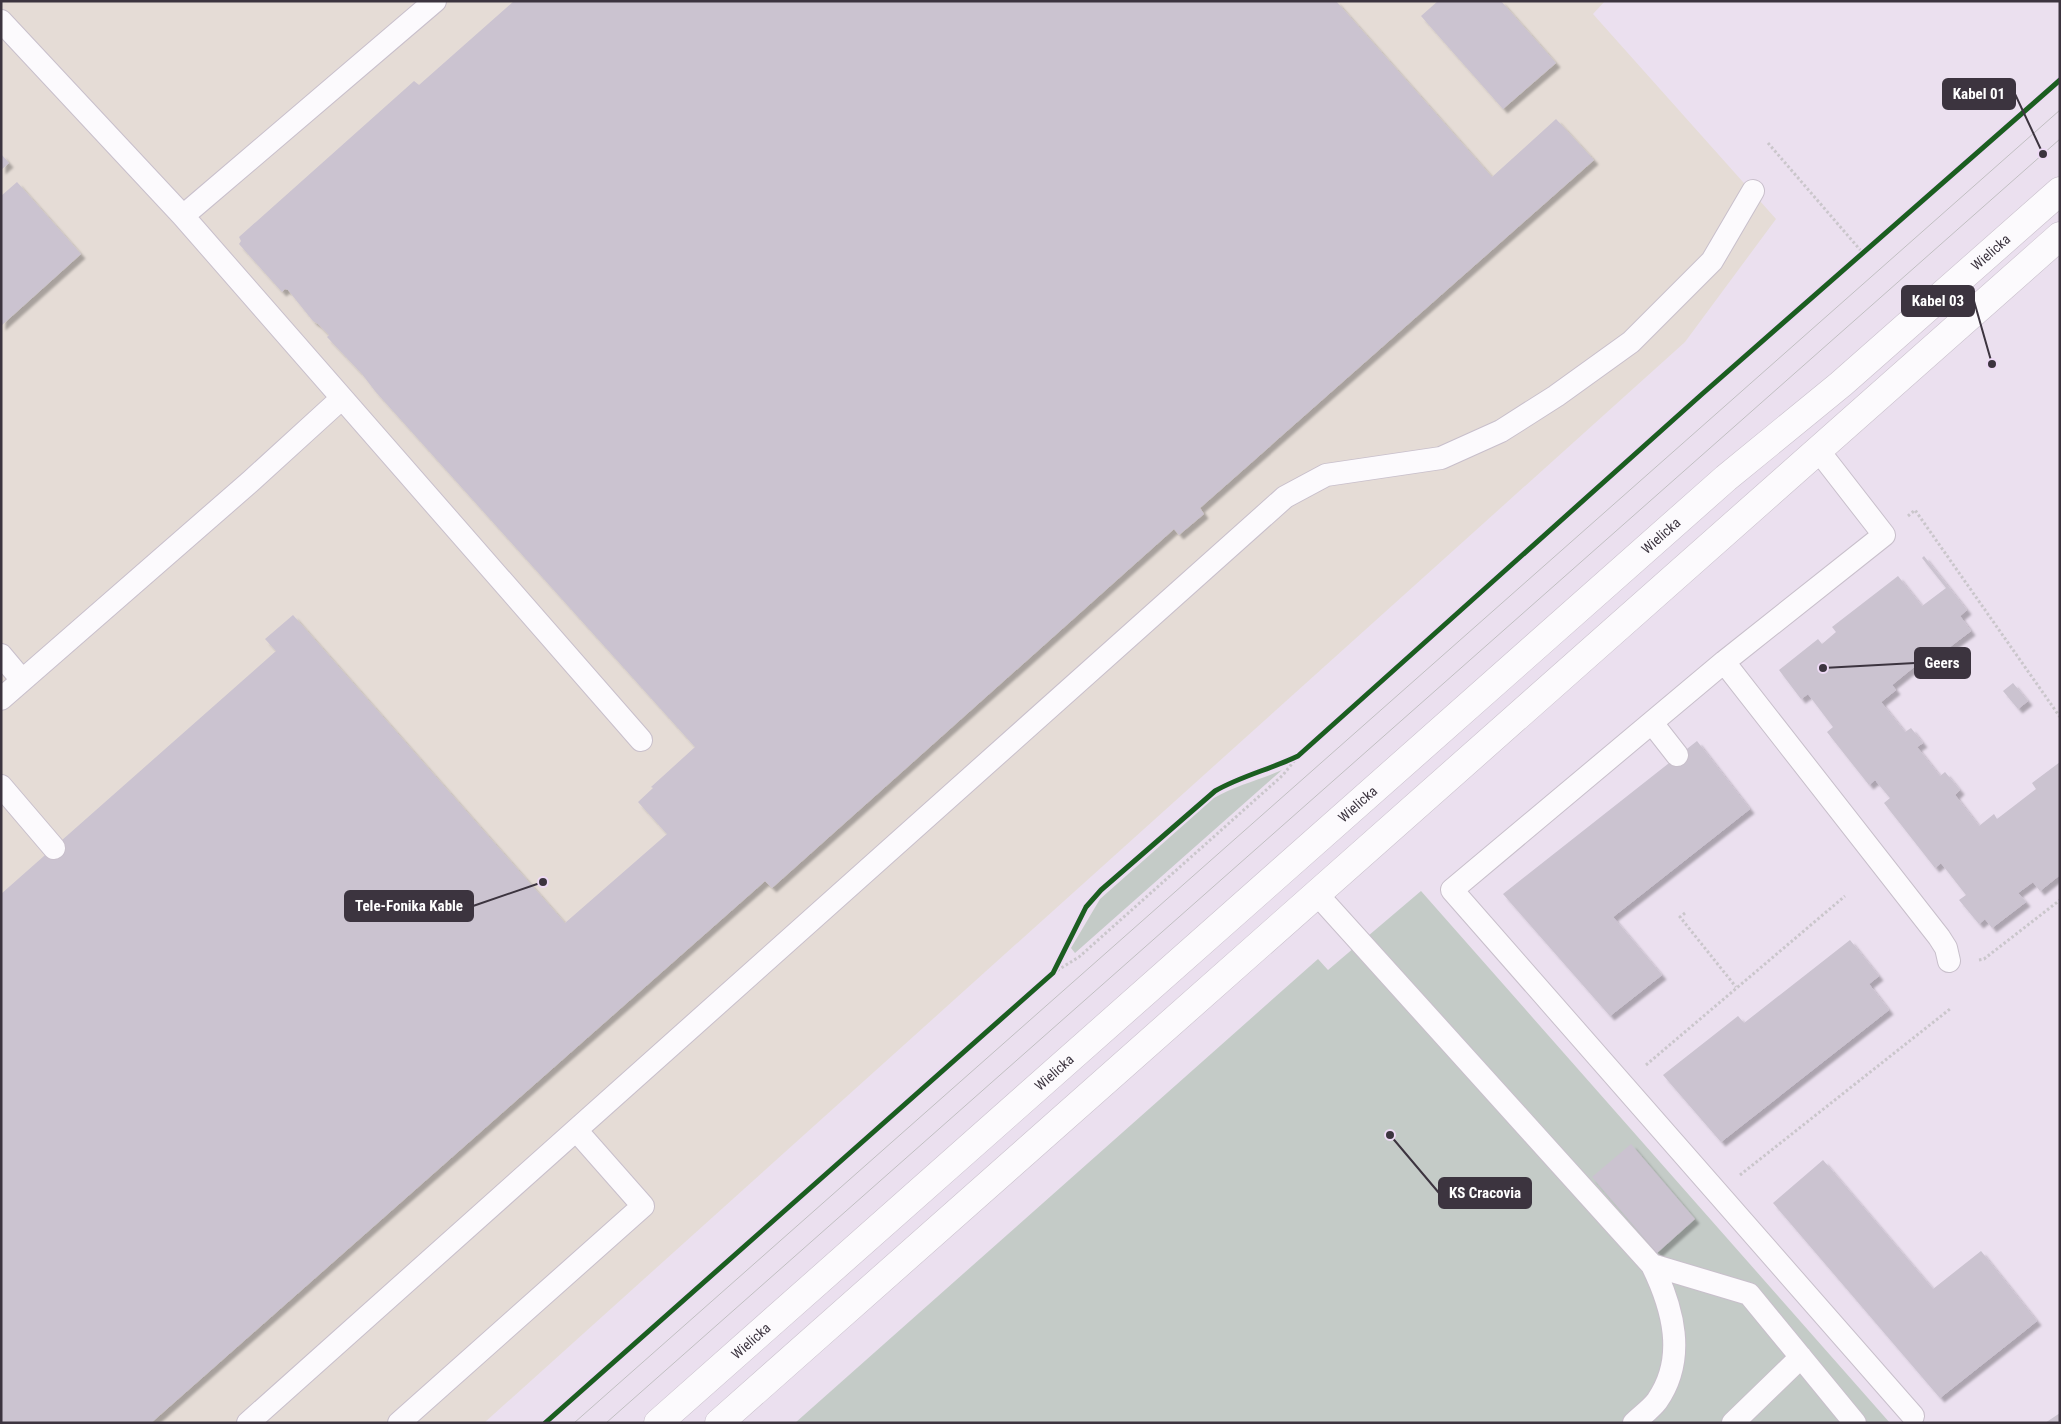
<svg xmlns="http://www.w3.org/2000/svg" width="2061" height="1424" viewBox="0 0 2061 1424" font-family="'Roboto Condensed',sans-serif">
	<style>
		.industrial { fill: #e5dcd6 }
		.green { fill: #c4cbc7 }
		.building { fill: #cbc3d0; filter: url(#shadow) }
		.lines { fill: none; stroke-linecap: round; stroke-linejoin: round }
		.service-casing { stroke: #c8bfcb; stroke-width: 24 }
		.secondary-casing { stroke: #c8bfcb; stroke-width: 29 }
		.path { stroke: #cac6cb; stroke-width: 3; stroke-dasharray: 2.5 2.5; stroke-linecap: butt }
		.service { stroke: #fcfafd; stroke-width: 22 }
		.secondary { stroke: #fcfafd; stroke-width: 28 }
		.tram { stroke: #c1bfc2; stroke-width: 1 }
		.cycleway-casing { stroke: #eedaf5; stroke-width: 8 }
		.cycleway { stroke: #1b5e20; stroke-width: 5 }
		.labels { text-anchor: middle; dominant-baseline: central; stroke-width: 4; stroke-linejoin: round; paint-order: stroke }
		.street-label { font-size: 14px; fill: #3c343f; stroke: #eedaf5 }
		.leader { fill: none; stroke: #3c343f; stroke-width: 2 }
		.callout-dot { fill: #3c343f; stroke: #eedaf5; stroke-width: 2 }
		.callout { fill: #3c343f; stroke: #3c343f; stroke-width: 2 }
		.callout-label { font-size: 15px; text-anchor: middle; font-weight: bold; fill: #fff }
	</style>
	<defs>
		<filter id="shadow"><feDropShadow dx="4.5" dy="4.5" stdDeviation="1" flood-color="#0004"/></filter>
	</defs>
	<rect width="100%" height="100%" fill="#ebe0ef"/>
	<path class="industrial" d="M1,1H1605L1593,14L1776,219L1685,342L484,1423H1Z"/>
	<path class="green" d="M1282,770L1075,953L1071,948L1100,899L1214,798C1236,785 1260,780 1282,770Z
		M1421,891L1890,1423H795L1318,959L1328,970Z"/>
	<path class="building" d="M514,1H1336L1492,177L1556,119L1594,160L1200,508L1204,514L1179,535L1174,529L772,888L765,881L151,1423H1V894L276,651L265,639L293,615L565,923L667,834L638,802L653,788L651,787L695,747L375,391L362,374L327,337L329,335L318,324L313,321L288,290L285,289L282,292L239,244L241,241L239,237L414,81L419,85Z
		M1438,1H1501L1556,63L1503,109L1421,16Z
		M1,154L9,163L1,170Z
		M17,182L81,254L1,326V196Z
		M1924,556L1967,610L1960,616L1971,631L1934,659L1930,654L1892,685L1896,690L1881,702L1905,732L1911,728L1923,743L1917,747L1940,776L1945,772L1960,790L1955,795L1979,826L1994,814L1997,819L2036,789L2032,783L2060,762V875L2040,891L2033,882L2018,893L2026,902L1992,928L1985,919L1979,924L1959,900L1966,895L1941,863L1935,868L1884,803L1890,798L1875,780L1869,785L1827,732L1833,727L1808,694L1801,699L1779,670L1818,639L1822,644L1836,632L1832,627L1898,576L1922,606L1946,588L1922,558Z
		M2013,683L2028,701L2018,709L2003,691Z
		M1697,741L1750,809L1613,917L1662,975L1610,1016L1503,894Z
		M1850,940L1879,976L1869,984L1889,1010L1721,1142L1663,1075L1738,1016L1744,1023Z
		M1631,1144L1695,1219L1657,1253L1592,1177Z
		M1823,1160L1933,1289L1981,1251L2037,1321L1940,1398L1773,1203Z
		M2060,1413V1423H2045Z"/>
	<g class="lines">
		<defs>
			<path id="service" d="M1,21L183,216L641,740
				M183,216L435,1
				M1818,450L1884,535L1724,662L1452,890L1913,1416
				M1,655L22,680
				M1724,662L1939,937L1946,948L1949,961
				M1,699L251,481L341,399
				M1652,723L1677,755
				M1,786L54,848
				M1316,893L1652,1265C1673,1308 1687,1358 1657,1401C1651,1409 1641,1416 1634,1423
				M1652,1265L1749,1294L1855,1423
				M248,1423L1285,497L1326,475L1441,458L1501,431L1556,396L1631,342L1712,261L1753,191
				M399,1423L643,1206L576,1130
				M1733,1423L1801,1357"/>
			<g id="secondary">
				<path id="s1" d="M658,1423L1726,478L1841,384L2060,191"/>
				<path d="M719,1423L2060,236"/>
			</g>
		</defs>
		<use href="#service" class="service-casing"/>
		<use href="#secondary" class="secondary-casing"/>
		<path class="path" d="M1768,143L1862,252
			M1908,516L1915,510L2060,717
			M1685,913L1680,917L1736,987
			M1979,960L1984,959L2060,900
			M1053,973L1079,957L1283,775L1298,756
			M1646,1065L1845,896
			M1740,1175L1950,1009"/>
		<use href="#service" class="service"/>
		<use href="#secondary" class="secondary"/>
		<path class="tram" d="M574,1423L2060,110
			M606,1423L2060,139"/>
		<defs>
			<path id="cycleway" d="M545,1423L1053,973L1086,907L1101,890L1215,791C1241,776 1271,769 1298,756L1701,395L2060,80"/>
		</defs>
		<use href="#cycleway" class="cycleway-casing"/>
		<use href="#cycleway" class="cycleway"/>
	</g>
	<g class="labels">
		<g class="street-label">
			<text stroke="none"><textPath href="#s1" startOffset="1774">Wielicka</textPath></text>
			<text stroke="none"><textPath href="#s1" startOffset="1339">Wielicka</textPath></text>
			<text stroke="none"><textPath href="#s1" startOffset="934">Wielicka</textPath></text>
			<text stroke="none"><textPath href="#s1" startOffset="529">Wielicka</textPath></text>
			<text stroke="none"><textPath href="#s1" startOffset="124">Wielicka</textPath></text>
		</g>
	</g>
	<path class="leader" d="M2043 154L2015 94M1992 364L1974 301M1823 668L1915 663M543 882L473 906M1390 1135L1439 1193"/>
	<g class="callout-dot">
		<circle cx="2043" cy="154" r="5"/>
		<circle cx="1992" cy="364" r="5"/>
		<circle cx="1823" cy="668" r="5"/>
		<circle cx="543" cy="882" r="5"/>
		<circle cx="1390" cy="1135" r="5"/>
	</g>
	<g class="callout">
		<rect x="1943" y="79" width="72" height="30" rx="5"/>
		<rect x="1902" y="286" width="72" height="30" rx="5"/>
		<rect x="1915" y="648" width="55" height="30" rx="5"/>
		<rect x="345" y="891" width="128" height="30" rx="5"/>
		<rect x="1439" y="1178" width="92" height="30" rx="5"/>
	</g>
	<g class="callout-label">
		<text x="1979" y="99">Kabel 01</text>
		<text x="1938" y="306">Kabel 03</text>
		<text x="1942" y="668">Geers</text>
		<text x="409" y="911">Tele-Fonika Kable</text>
		<text x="1485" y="1198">KS Cracovia</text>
	</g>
	<rect width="2061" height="1424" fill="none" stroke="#3c343f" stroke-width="5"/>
</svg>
